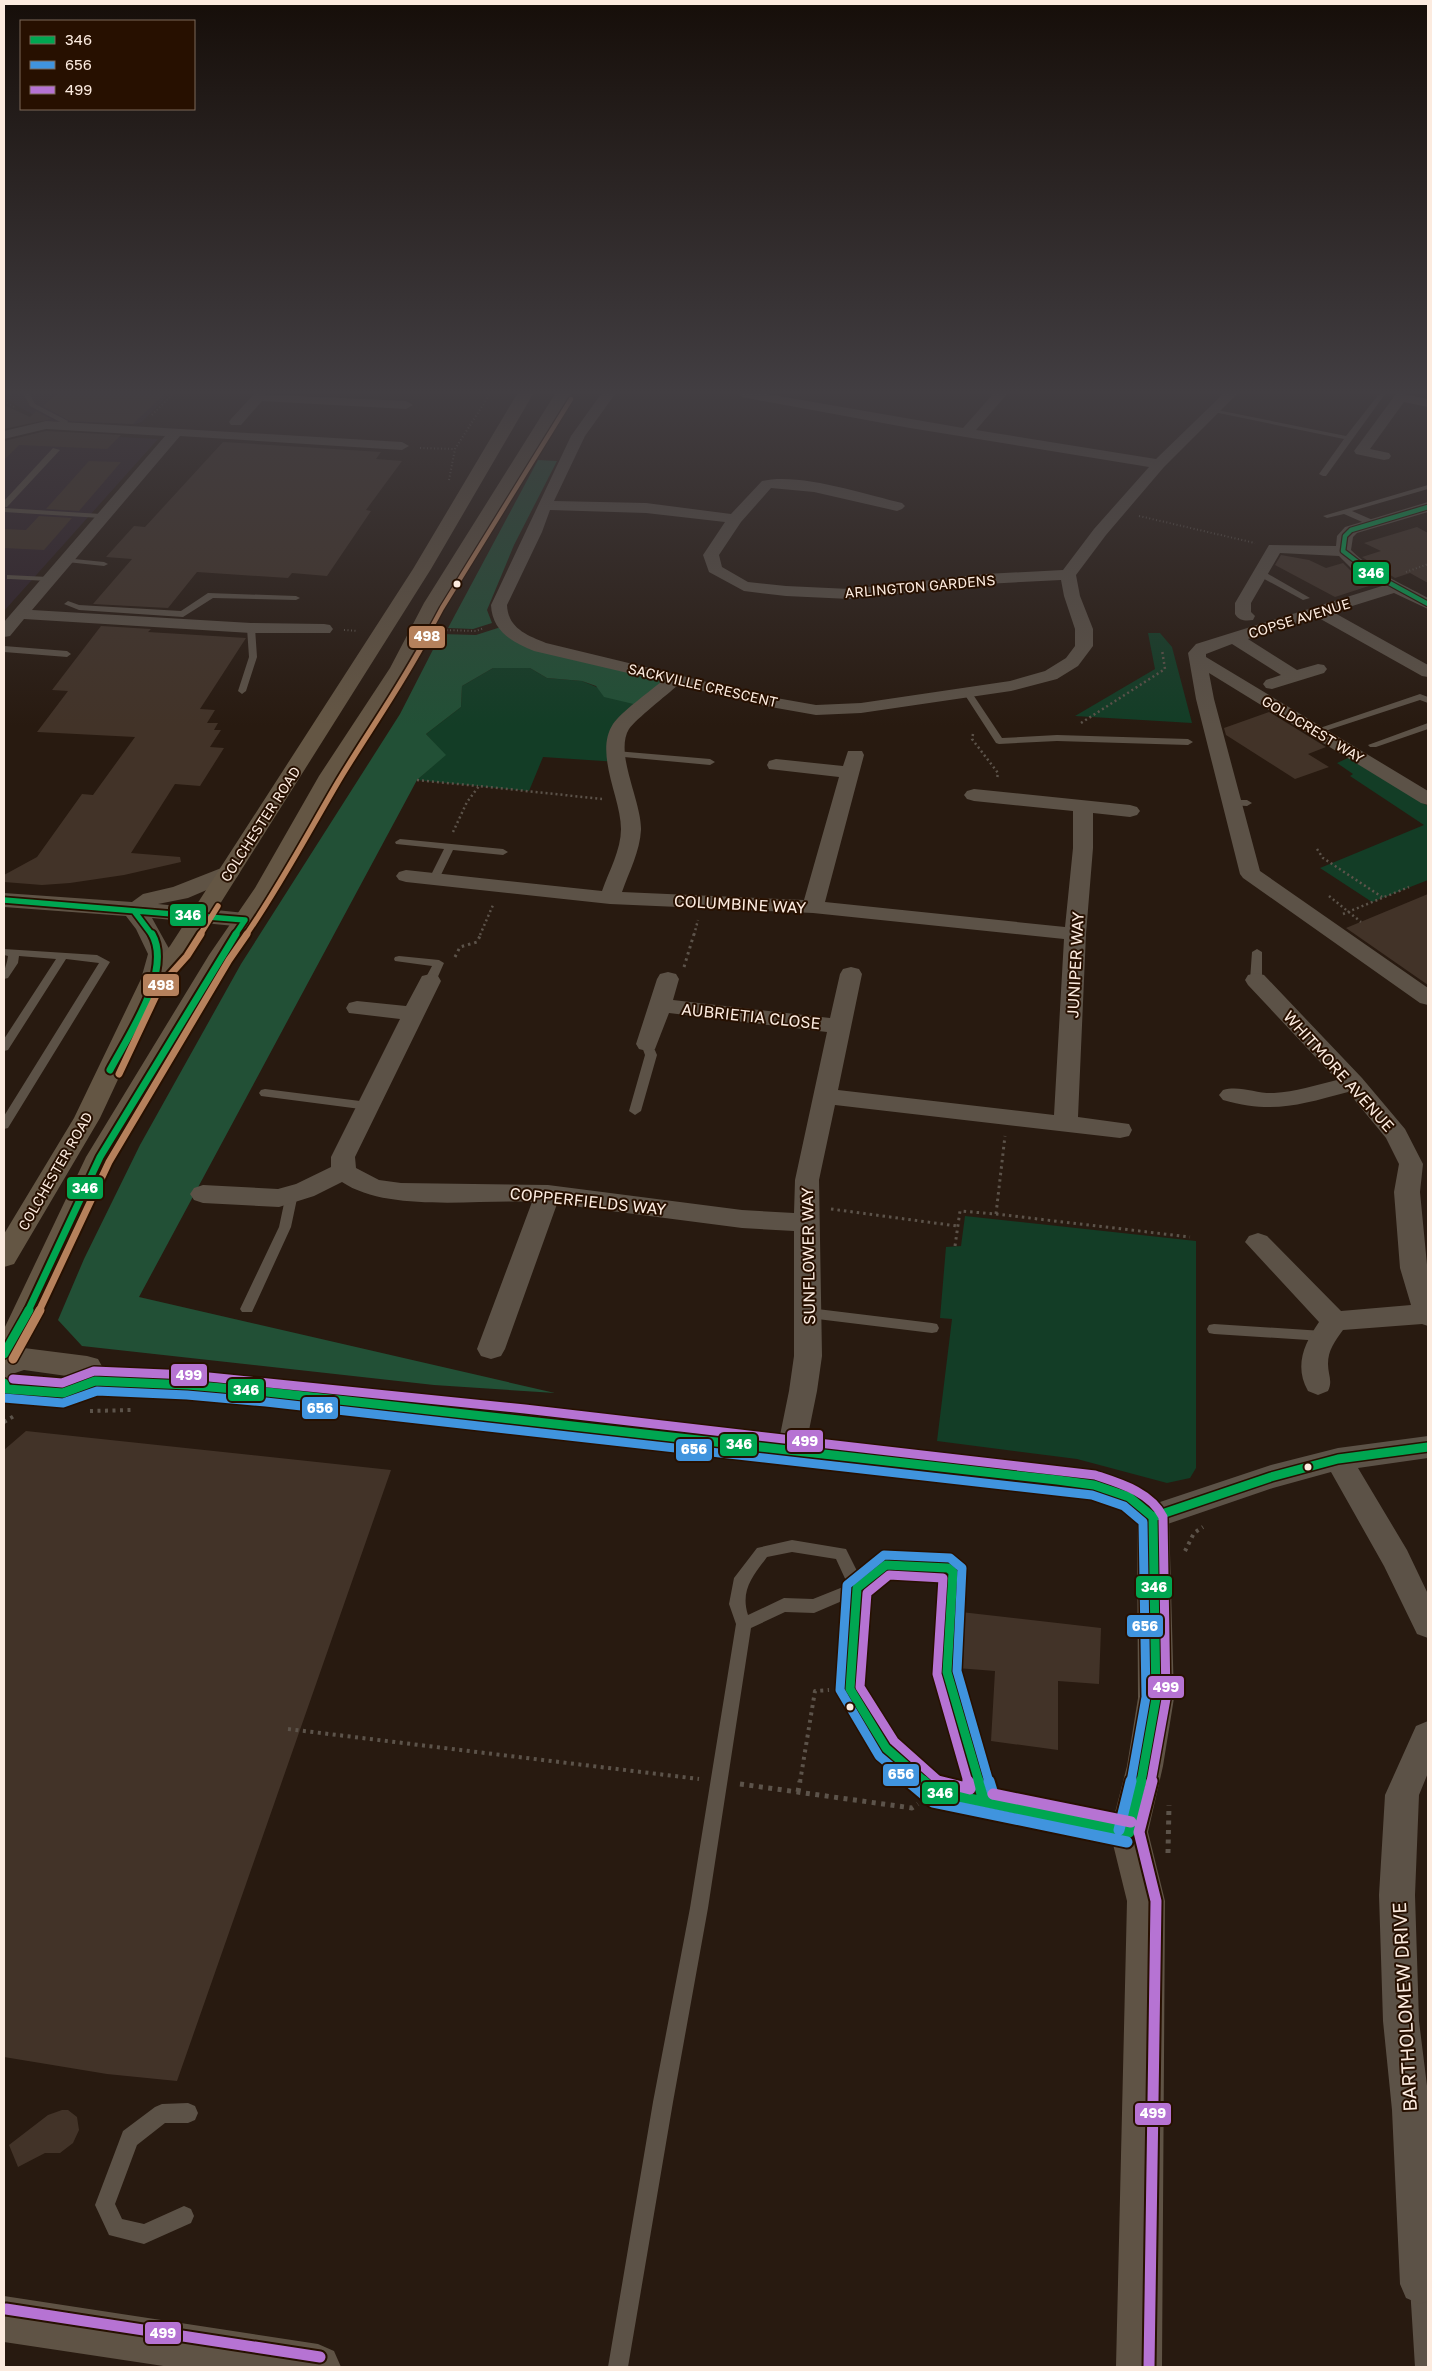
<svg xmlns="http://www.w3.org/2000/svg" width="1432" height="2371" viewBox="0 0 1432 2371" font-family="'Golos Text',sans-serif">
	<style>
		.industrial { fill: #302129 }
		.green { fill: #133d26 }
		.forest { fill: #225036 }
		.building { fill: #423328 }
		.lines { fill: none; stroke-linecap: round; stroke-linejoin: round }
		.path-far4 { stroke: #5c534a; stroke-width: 2; stroke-dasharray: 1 2.5; stroke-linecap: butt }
		.path-far3 { stroke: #5c534a; stroke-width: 2.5; stroke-dasharray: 2 3; stroke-linecap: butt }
		.path-far2 { stroke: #5c534a; stroke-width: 3; stroke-dasharray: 2.5 4; stroke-linecap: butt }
		.path-far1 { stroke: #5c534a; stroke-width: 4; stroke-dasharray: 3 4.5; stroke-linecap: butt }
		.path { stroke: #5c534a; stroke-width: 5; stroke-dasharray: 4 5.5; stroke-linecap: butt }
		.lane { fill: #5c5247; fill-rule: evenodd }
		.street { fill: #5c5247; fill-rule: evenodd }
		.secondary { fill: #5f5345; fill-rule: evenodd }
		.highway { fill: #645644; fill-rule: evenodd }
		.bus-1-far4-casing { stroke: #271000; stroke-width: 7 }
		.bus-1-far3-casing { stroke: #271000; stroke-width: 9 }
		.bus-1-far2-casing { stroke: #271000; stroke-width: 11 }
		.bus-1-far1-casing { stroke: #271000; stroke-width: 12 }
		.bus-1-casing { stroke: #271000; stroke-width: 15 }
		.bus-2-far1-casing { stroke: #271000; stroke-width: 12 }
		.bus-2-casing { stroke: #271000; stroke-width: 15 }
		.bus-3-far1-casing { stroke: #271000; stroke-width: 12 }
		.bus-3-casing { stroke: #271000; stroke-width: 15 }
		.bus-4-far3-casing { stroke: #271000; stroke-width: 7 }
		.bus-4-far2-casing { stroke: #271000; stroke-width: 9 }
		.bus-4-far1-casing { stroke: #271000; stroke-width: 11 }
		.bus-4-casing { stroke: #271000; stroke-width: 12 }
		.bus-1-far4 { stroke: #00a651; stroke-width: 4.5 }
		.bus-1-far3 { stroke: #00a651; stroke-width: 5.5 }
		.bus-1-far2 { stroke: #00a651; stroke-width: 7 }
		.bus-1-far1 { stroke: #00a651; stroke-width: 9 }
		.bus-1 { stroke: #00a651; stroke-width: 11 }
		.bus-2-far1 { stroke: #4094de; stroke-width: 9 }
		.bus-2 { stroke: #4094de; stroke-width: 11 }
		.bus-3-far1 { stroke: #b673d3; stroke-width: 9 }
		.bus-3 { stroke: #b673d3; stroke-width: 11 }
		.bus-4-far3 { stroke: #b6815c; stroke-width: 4.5 }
		.bus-4-far2 { stroke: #b6815c; stroke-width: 5.5 }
		.bus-4-far1 { stroke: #b6815c; stroke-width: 7 }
		.bus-4 { stroke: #b6815c; stroke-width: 9 }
		.bus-dot { fill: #fcebdf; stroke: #271000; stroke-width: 2 }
		.labels { text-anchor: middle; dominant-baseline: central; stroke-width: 4; stroke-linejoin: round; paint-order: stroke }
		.far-street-label { font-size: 14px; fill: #fcebdf; stroke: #271000 }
		.street-label { font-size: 16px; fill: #fcebdf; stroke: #271000 }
		.near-street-label { font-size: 19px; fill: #fcebdf; stroke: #271000 }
		.line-badge { stroke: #271000; stroke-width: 2 }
		.badge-label { font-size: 14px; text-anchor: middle; font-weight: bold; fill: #fff }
	</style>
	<rect width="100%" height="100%" fill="#281a10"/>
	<path class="industrial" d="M4,394H169L142,422L135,424L44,421L4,398Z
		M37,433L158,439L4,611V444Z"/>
	<path class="green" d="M1148,633H1160L1172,647L1192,723L1075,716L1155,669Z
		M493,668H530L547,678L582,681L642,706L621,726L618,762L543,757L529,791L417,780L445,755L426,734L461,707L462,686Z
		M1348,758L1428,806V880L1372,902L1320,868L1424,825L1350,776L1353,774L1337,763Z
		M965,1216L1196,1241V1468L1190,1478L1167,1483L1077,1459L937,1441L952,1319L940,1318L946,1247L961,1246Z"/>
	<path class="forest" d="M538,460L557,461L514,545L487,610L492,623L473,629L448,628Z
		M504,626L521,640L675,679L642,706L604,697L596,686L582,681L547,678L530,668H493L462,686L461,707L426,734L446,755L417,780L139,1297L555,1393L434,1385L82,1346L58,1320L84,1259L140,1145L241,964L400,714L441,634L476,635Z"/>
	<path class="building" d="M57,394H164L133,424L70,421L43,406Z
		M4,405L30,417L36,411L51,419L4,429Z
		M46,431L121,435L107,449L19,445L4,460V441Z
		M223,442L381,452L376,459L402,461L366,510L371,511L327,576L292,573L288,578L197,572L168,608L93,604L132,559L106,557L134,526L145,527Z
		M89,461L121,462L79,511L46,509Z
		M39,516L72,518L44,550L4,548V529L26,530Z
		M1417,527L1428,533V583L1410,573L1395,578L1362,557L1381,551L1364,543Z
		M1281,555L1309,560L1326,568L1343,563L1350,570L1375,584L1335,597L1275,565Z
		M101,626L151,629L148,632L246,638L200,709L215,710L207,723H218L214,730H221L210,747L224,748L200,786L175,784L131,853L180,857L181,862L124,875L70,883L42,885L4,882V875L37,857L82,794L93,795L135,737L37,732L68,691L52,690Z
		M1269,712L1326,747L1308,754L1329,767L1295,779L1226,735L1224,728Z
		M1428,894V985L1346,928Z
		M26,1431L391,1470L177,2081L107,2074L4,2057V1450Z
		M961,1612L1101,1628L1099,1684L1058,1681V1750L991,1741L995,1671L957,1668Z
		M62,2110H68L77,2117L79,2130L73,2143L60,2153H45L18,2167L9,2145L48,2115Z"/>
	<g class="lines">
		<path class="path-far4" d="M4,401L16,408
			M152,415L173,394
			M420,448L455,449
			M449,480L455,449L490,394
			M1139,516L1255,543
			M1406,572L1428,564
			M344,630L358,631
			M443,630L476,631L484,628"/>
		<path class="path-far3" d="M1081,723L1165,669L1162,650
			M973,734L972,739L998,773L997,779
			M417,780L478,786
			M453,832L467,802L479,786L602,799
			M1317,849L1323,858L1382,897
			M1329,896L1361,922
			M1343,914L1409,887
			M480,935L493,905
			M694,935L698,920"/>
		<path class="path-far2" d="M455,957L460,947L477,942L481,934
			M684,967L694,934
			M831,1209L957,1226
			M996,1214L1190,1237
			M955,1246L960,1211L996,1214L1005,1136"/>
		<path class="path-far1" d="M90,1411L131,1410
			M4,1422L14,1416
			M1185,1551L1194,1533L1203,1527
			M288,1729L699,1779
			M800,1782L815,1691L829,1690"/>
		<path class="path" d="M740,1784L912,1808L918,1804
			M798,1792L800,1781
			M1168,1853L1169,1805"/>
		<path class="lane" d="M24,394H30L35,404L68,421L66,426H62V423L30,406Z
			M1379,394H1385L1326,476H1323L1319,474L1344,439L1209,411L1212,409L1346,436Z
			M53,448L60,450L7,507H4V501Z
			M1428,485V489L1352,511L1375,521V525H1369L1344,514L1327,518L1323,516Z
			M4,508L101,514L105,516L101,518L4,512Z
			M64,558L104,562L108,564L104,566L67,562H64Z
			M1257,571H1263L1310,598L1303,600L1257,575Z
			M7,575L48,577L52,579L48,581L10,579H7Z
			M208,593L296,596L300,598L296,600L213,598L183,617L79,610L64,604L68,601L79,605L181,611Z
			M251,625L255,628L257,657L246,691L242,694L238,691L249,657L247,628Z
			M4,646L67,651L71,654L67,657L4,652Z
			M967,689L970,690L1002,738L1057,735L1188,739L1193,742L1188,745L1057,741L999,744L996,743L963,692Z
			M1420,694L1428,697V703L1420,700L1319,733H1313L1311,731Z
			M1428,723V729L1376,747H1370L1368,745Z
			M616,751L710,759L715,762L710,765L613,756L611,754Z
			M1231,800H1247L1252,803L1247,806L1228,805V801Z
			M400,839L503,849L508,852L503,855L453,850L439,879L434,882L429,879L444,849L396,844L395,842Z
			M4,949L97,955L110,962L8,1128L4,1129V1116L99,963L66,959L8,1050L4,1051V1039L56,959L19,956L18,963L8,978L4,979C3,970 7,965 8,956L4,955Z
			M1257,949L1262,952V980L1256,983L1250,980L1252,952Z
			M399,956L439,960L444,963L436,981L430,984L424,981L432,966L395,961L394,959L395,957Z
			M647,1040L651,1041L657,1055L641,1111L635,1115L629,1111L645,1055L641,1044Z
			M265,1089L368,1102L374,1106L368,1110L261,1096L259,1093L261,1090Z
			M292,1190L298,1194L291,1227L252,1312H242L240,1309L279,1227L286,1194Z
			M809,1308L932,1323L937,1324L939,1328L937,1332L932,1333L809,1318L804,1316L802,1313L804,1310Z
			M1214,1324L1323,1331L1328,1332L1330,1336L1328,1340L1323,1341L1214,1334L1209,1333L1207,1329L1209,1325Z
			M792,1540L846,1549L860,1577L886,1559L956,1565L962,1575L955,1672L991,1796L1126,1823L1132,1825L1135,1831L1132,1837L1126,1839L930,1797L880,1753L842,1689L849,1598L814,1613L785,1612L751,1628L708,1908L673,2102L628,2367H608L653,2102L690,1908L736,1624L729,1604L734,1578L757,1548ZM792,1552L836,1559L848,1585L813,1599L784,1598L748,1615C740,1590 753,1576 767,1557ZM889,1571L946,1575L939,1672L973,1792L940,1785L892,1743L858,1688L864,1591Z
			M188,2103L195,2106L198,2113L195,2120L188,2123H165L137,2145L115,2204L122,2219L144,2224L184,2206L191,2209L194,2216L191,2223L144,2244L109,2235L95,2205L123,2131L155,2107L162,2104Z
			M1420,2277L1428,2282V2367H1415L1410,2287L1413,2280Z"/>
		<path class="street" d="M254,394L406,401L413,405L406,409L262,401L241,425H231L229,422L231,419Z
			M601,394H615L585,436L554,501L646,503L731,514L762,481C798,472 865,494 902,503L905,506L902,509L897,511L814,492L771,488L741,522L719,555L722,567L748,582L786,586L850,589L985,574L1063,570L1094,529L1149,467L910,428L747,398L742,397L740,394H767L963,428L993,394H1007L976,430L1156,459L1223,394H1237L1164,467L1106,535L1076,575L1080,596L1093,629V646L1078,666L1057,679L1011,691L861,713L816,715L765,706L678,685C667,695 636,719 629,729C614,753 642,802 641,830C640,851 629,872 622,892L804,900L839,777L769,769L767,765L769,761L776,759L843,766L848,751H862L864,755L825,902L1065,927L1073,848V811L974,801L967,799L964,795L967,791L974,789L1130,805L1137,807L1140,811L1137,815L1130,817L1093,813V848L1086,934L1078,1117L1129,1124L1132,1130L1129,1136L1120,1138L835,1105L819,1180L822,1356L817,1391L805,1450L801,1458L791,1461L781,1458L777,1450L789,1391L794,1356V1231L742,1228L557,1204L505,1349L501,1356L491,1359L481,1356L477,1349L532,1202C478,1199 388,1213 342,1182L314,1196L279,1207L203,1203L194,1200L190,1194L194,1188L203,1185L278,1189L296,1184L331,1167V1157L400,1019L349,1013L346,1008L349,1003L357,1001L406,1006L422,976L430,974L438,976L441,981L355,1157L356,1168L379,1180L401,1183L548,1185L742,1210L794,1213L795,1180L827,1032L669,1013L655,1049L647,1051L639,1049L636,1044L657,979L660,974L668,972L676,974L679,979L673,1000L830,1018L840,974L843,969L851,967L859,969L862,974L838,1090L1054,1115L1064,939L813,913L610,904L406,882L399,880L396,876L399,872L406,870L602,891C609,871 621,850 621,829C621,798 594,753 613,724C621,712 649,692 662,681L534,651C512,642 492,631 491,605L571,436ZM550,510L646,513L725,522L703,555L709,572L744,591L786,596L850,599L985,584L1061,580L1064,596L1075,629V646L1066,658L1045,671L1010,681L861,703L816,705L765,696L546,643C526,635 508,628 507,605L542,532Z
			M1396,394H1404L1428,399V407L1404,402L1370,449L1389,453L1391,456L1389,459L1384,460L1356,454L1354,451Z
			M46,421L402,442L409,446L402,450L180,436L32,610L251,623L324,624L330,625L333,629L330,633H251L24,619L10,636L4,637V622L165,436L46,429L4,439V431Z
			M1428,502V512L1357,533L1353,537L1351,550C1373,572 1401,583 1428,598V609L1394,593L1333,612L1428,665V677L1422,676L1317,617L1248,639L1297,670L1318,664L1324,665L1327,669L1324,673L1272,689L1266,688L1263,684L1266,680L1281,675L1232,644L1206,654V657L1428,791V805L1421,803L1209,673L1214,699L1260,871L1428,988V1005L1420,1003L1243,878L1240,874L1196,699L1188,653L1196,644L1382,586L1351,568L1339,556L1280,553L1251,603V612L1255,616L1253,620C1246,621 1239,621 1235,614V603L1269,545L1336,546L1337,536L1345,527Z
			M1256,973L1264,975L1362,1078L1405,1129L1423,1164L1420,1192L1428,1275V1326L1422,1324L1343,1330C1335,1341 1328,1350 1328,1364C1328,1375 1333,1381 1328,1391L1318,1395L1308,1391C1294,1366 1304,1344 1319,1322L1245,1242L1249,1236L1258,1233L1267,1236L1341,1311L1411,1305L1400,1268L1394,1192L1399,1164L1386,1138L1348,1092C1299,1105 1273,1114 1223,1100L1219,1095L1223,1090C1240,1085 1257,1094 1274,1093C1295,1092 1316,1085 1337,1080L1248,985L1245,980L1248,975Z
			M1428,1436V1458L1358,1468L1407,1550L1428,1594V1638L1417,1634L1384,1566L1331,1472L1273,1488L1153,1529L1142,1526L1138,1517L1142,1508L1271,1465L1338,1448Z
			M1428,1721V1773L1419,1795L1415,1895L1419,2021L1428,2094V2301L1420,2304L1406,2298L1400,2284L1392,2110L1383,2021L1379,1895L1385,1795L1416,1726Z"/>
		<path class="secondary" d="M229,865L237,867L240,872L237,877L188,898L158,904L245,913L253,915L257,920L253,925L245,927L152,918L172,954L165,979L162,984L153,986L144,984L141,979L148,954L136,929L126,916L4,907V893L132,902L143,894L173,887Z
			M24,1348L87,1356L98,1359L104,1370L188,1373L524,1407L1094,1472C1122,1481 1155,1489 1169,1517L1174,1698L1163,1766L1148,1832L1165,1901L1162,2367H1116L1127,1901L1110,1832L1127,1766L1138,1698L1137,1522L1118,1506L1093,1498L524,1431L188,1397L97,1393L63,1405L4,1400V1354ZM24,1370L74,1377L62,1381L17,1378L12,1374Z
			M4,2296L318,2344L334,2351L341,2367H170L4,2342Z"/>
		<path class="highway" d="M517,394H533L431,569L191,950L164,981L100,1118L14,1264L4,1267V1234L74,1118L141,979L170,946L413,569Z
			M555,394H571L442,603L410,668L341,776L277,888L233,955L114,1157L37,1324L15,1362L4,1365V1329L86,1157L209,955L255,888L319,776L390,668L424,603Z"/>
		<defs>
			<path id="bus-1-far4" d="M1428,507L1351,530L1345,536L1343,551L1373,574L1428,604"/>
			<path id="bus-1-far3" d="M4,900L245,920L235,935
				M134,911L152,935"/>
			<path id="bus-1-far2" d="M110,1070C128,1036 173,971 152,934
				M28,1311L100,1157L236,934"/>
			<path id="bus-1-far1" d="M4,1354L29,1310
				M4,1383L7,1389L63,1393L95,1381L188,1385L267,1392L1057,1480L1094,1485L1129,1497L1153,1517L1156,1698L1141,1782
				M1153,1517L1271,1477L1338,1459L1428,1447
				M925,1782L886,1748L850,1689L857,1588L886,1565L948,1568L953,1572L947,1672L979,1782"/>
			<path id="bus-1" d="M923,1781L936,1792L1129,1832
				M978,1781L984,1800
				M1129,1832L1141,1781"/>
			<path id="bus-2-far1" d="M4,1398L63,1403L97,1391L187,1395L266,1402L1092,1495L1124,1506L1143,1522L1146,1697L1131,1782
				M910,1782L879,1756L840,1690L847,1585L884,1555L950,1558L962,1568L957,1671L989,1782"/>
			<path id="bus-2" d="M908,1781L933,1802L1127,1842
				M989,1781L993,1794
				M1119,1830L1131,1781"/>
			<path id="bus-3-far1" d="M13,1379L62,1383L94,1371L189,1375L525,1409L1095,1475C1119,1483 1151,1492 1163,1517L1166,1699L1151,1782
				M940,1782L894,1741L860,1687L867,1593L889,1575L943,1578L937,1674L968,1782"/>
			<path id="bus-3" d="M938,1781L970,1789L968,1781
				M993,1794L1131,1822
				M6,2309L320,2357
				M1149,2367L1156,1901L1139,1832L1152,1781"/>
			<path id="bus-4-far3" d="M428,634L442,608L571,399"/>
			<path id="bus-4-far2" d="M200,935L218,906
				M246,935C280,886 308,833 338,782C368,732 402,685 429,633"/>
			<path id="bus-4-far1" d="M119,1074L161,985L187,956L201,934
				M39,1311L109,1162L229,960L247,934"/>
			<path id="bus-4" d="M13,1359L40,1310"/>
		</defs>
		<use href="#bus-1-far4" class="bus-1-far4-casing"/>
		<use href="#bus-1-far3" class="bus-1-far3-casing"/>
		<use href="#bus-1-far2" class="bus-1-far2-casing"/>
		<use href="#bus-1-far1" class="bus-1-far1-casing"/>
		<use href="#bus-1" class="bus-1-casing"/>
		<use href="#bus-2-far1" class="bus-2-far1-casing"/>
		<use href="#bus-2" class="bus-2-casing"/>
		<use href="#bus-3-far1" class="bus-3-far1-casing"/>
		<use href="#bus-3" class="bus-3-casing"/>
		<use href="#bus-4-far3" class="bus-4-far3-casing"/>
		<use href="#bus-4-far2" class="bus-4-far2-casing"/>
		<use href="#bus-4-far1" class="bus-4-far1-casing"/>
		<use href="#bus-4" class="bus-4-casing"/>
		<use href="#bus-1-far4" class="bus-1-far4"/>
		<use href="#bus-1-far3" class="bus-1-far3"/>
		<use href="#bus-1-far2" class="bus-1-far2"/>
		<use href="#bus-1-far1" class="bus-1-far1"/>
		<use href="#bus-1" class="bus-1"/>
		<use href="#bus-2-far1" class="bus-2-far1"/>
		<use href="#bus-2" class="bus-2"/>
		<use href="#bus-3-far1" class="bus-3-far1"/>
		<use href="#bus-3" class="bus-3"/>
		<use href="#bus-4-far3" class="bus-4-far3"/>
		<use href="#bus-4-far2" class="bus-4-far2"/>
		<use href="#bus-4-far1" class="bus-4-far1"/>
		<use href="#bus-4" class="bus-4"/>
	</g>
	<linearGradient id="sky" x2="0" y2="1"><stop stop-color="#160e09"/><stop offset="0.54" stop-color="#423e42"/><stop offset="1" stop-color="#423e42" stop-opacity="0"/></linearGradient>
	<rect width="1432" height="726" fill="url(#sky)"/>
	<g class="bus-dot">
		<circle cx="457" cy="584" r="4.5"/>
		<circle cx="1308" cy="1467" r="4.5"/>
		<circle cx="850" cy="1707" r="4.5"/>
	</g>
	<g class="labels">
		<g class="far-street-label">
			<text transform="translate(920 586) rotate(-5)">ARLINGTON GARDENS</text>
			<text transform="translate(1299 618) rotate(-17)">COPSE AVENUE</text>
			<text transform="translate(703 685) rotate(13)">SACKVILLE CRESCENT</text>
			<text transform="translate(1313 729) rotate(31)">GOLDCREST WAY</text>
			<text transform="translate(260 824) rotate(-57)">COLCHESTER ROAD</text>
			<text transform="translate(55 1171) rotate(-60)">COLCHESTER ROAD</text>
		</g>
		<g class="street-label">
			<text transform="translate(740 904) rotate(3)">COLUMBINE WAY</text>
			<text transform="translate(1075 965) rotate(-87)">JUNIPER WAY</text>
			<text transform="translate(751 1016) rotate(6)">AUBRIETIA CLOSE</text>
			<text transform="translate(1339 1071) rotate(48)">WHITMORE AVENUE</text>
			<text transform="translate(588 1201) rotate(6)">COPPERFIELDS WAY</text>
			<text transform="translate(808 1256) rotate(-91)">SUNFLOWER WAY</text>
		</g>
		<g class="near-street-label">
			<text transform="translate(1404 2007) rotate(-93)">BARTHOLOMEW DRIVE</text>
		</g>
	</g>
	<g class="line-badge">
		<rect x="1352" y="561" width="38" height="24" rx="5" fill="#00a651"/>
		<rect x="408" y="625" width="38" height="24" rx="5" fill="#b6815c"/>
		<rect x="169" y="903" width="38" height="24" rx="5" fill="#00a651"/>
		<rect x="142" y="973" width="38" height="24" rx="5" fill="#b6815c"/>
		<rect x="66" y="1176" width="38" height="24" rx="5" fill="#00a651"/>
		<rect x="170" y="1363" width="38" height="24" rx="5" fill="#b673d3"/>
		<rect x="227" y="1378" width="38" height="24" rx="5" fill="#00a651"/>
		<rect x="301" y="1396" width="38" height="24" rx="5" fill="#4094de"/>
		<rect x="786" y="1429" width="38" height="24" rx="5" fill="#b673d3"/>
		<rect x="719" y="1433" width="39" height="24" rx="5" fill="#00a651"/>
		<rect x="675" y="1438" width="38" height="24" rx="5" fill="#4094de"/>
		<rect x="1135" y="1575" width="38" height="24" rx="5" fill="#00a651"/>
		<rect x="1126" y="1614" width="38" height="24" rx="5" fill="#4094de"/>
		<rect x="1147" y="1675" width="38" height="24" rx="5" fill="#b673d3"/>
		<rect x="882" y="1763" width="38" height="24" rx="5" fill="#4094de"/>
		<rect x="921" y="1781" width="38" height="24" rx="5" fill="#00a651"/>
		<rect x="1134" y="2102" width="38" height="24" rx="5" fill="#b673d3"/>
		<rect x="144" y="2321" width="38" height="24" rx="5" fill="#b673d3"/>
	</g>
	<g class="badge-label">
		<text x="1371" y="578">346</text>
		<text x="427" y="641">498</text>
		<text x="188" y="920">346</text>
		<text x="161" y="990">498</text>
		<text x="85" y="1193">346</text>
		<text x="189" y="1380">499</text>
		<text x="246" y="1395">346</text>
		<text x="320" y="1413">656</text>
		<text x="805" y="1446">499</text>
		<text x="739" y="1449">346</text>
		<text x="694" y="1454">656</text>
		<text x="1154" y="1592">346</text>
		<text x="1145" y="1631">656</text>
		<text x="1166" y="1692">499</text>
		<text x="901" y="1779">656</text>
		<text x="940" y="1798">346</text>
		<text x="1153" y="2118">499</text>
		<text x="163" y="2338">499</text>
	</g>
	<rect width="1432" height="2371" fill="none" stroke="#fcebdf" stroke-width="10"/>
	<rect x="20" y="20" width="175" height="90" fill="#271000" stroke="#7c6859"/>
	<rect x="30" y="36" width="25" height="8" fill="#00a651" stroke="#7c6859"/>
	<text x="65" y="45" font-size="15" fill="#fcebdf">346</text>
	<rect x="30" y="61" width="25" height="8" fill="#4094de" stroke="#7c6859"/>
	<text x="65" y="70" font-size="15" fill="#fcebdf">656</text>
	<rect x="30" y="86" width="25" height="8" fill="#b673d3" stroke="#7c6859"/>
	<text x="65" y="95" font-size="15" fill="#fcebdf">499</text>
</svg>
